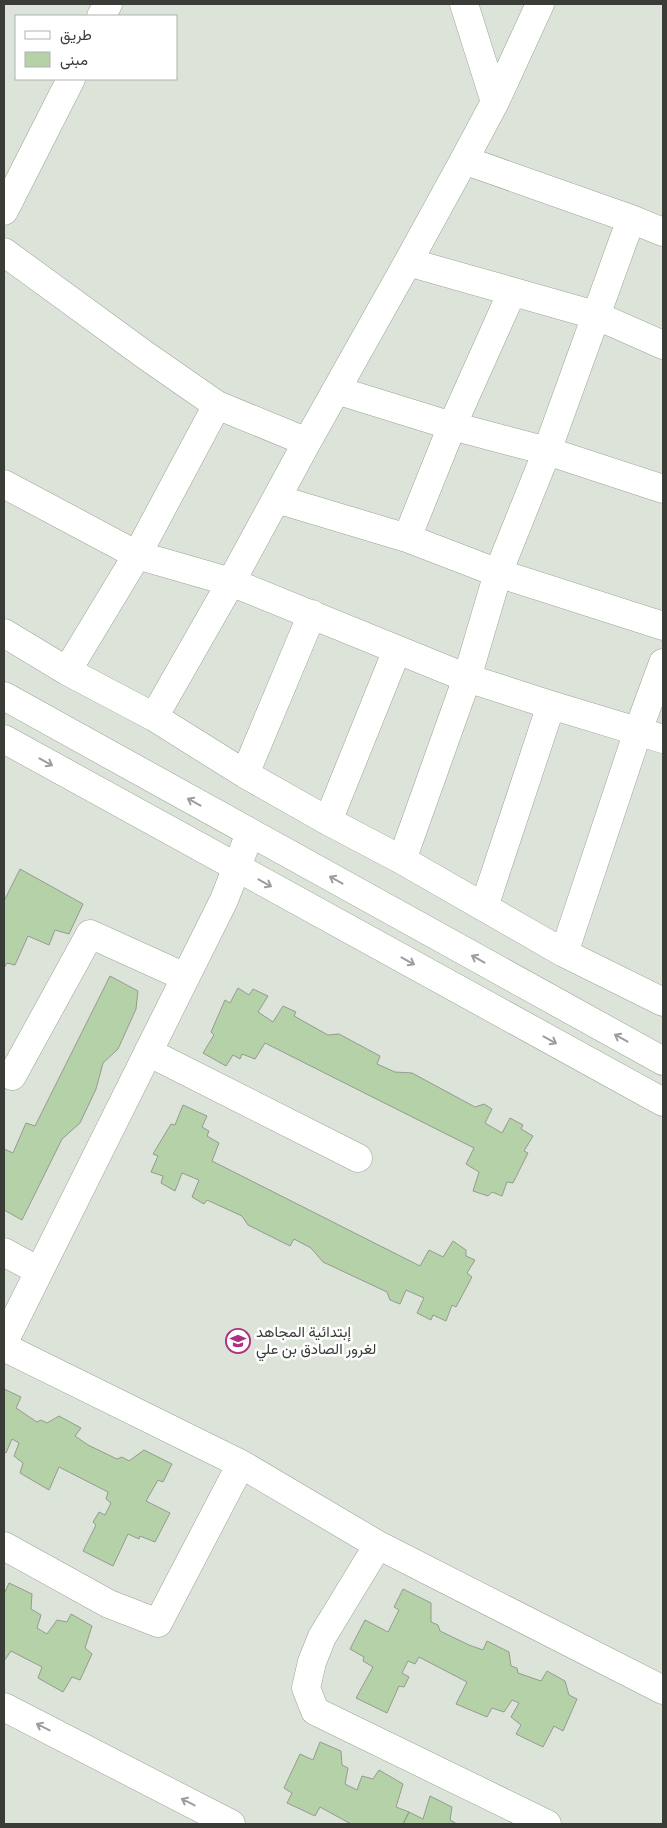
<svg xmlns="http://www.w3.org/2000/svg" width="667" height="1828" viewBox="0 0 667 1828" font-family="'Roboto Condensed',Vazirmatn,sans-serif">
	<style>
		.building { fill: #b5d1a8; stroke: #949b91 }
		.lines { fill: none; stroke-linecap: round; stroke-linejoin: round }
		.street-casing { stroke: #9ca399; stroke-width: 29 }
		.secondary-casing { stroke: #9ca399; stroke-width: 29 }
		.street { stroke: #fff; stroke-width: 28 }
		.secondary { stroke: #fff; stroke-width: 28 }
		.oneway { stroke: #9c9e9b }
		.labels { text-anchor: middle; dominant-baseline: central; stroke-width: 5; stroke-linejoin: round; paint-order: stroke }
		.poi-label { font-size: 15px; fill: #393c37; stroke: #fff; text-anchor: start }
	</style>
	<rect width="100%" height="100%" fill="#dce3d8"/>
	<path class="building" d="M20,869L83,904L69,934L55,930L49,945L28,936L15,965L7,963L4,968V901Z
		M110,976L138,991L136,1009L118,1049L103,1063L96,1089L80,1123L62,1139L22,1220L4,1210V1149L13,1153L26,1123L35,1126Z
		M238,988L249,995L253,989L268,996L258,1012L273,1022L283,1006L296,1012L294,1016L328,1035L339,1034L380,1056L377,1064L395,1072L412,1073L475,1107L484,1104L492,1109L485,1123L502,1133L510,1118L523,1125L521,1129L533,1136L524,1151L528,1153L513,1183L507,1182L502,1196L492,1192L488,1196L473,1191L479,1172L466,1164L474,1148L265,1043L255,1059L242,1054L240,1059L233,1055L226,1066L203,1053L214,1035L211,1032L225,1000L230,1003Z
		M183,1105L207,1116L202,1127L209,1131L207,1136L219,1143L212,1161L420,1266L429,1250L443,1257L453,1241L466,1250V1256L475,1260L467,1273L472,1277L456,1307L452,1305L446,1321L433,1315L431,1320L417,1313L424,1298L406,1290L400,1304L390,1300L387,1292L323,1262L311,1248L294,1239L290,1246L248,1225L242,1216L207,1200L204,1204L192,1197L199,1180L182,1173L175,1191L161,1183L163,1176L151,1172L158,1156L153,1154L171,1124L175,1125Z
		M4,1389L21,1397L16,1408L37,1422L41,1420L47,1423L59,1416L81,1428L75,1436L88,1445L117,1459L122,1457L129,1461L144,1450L172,1464L163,1482L158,1480L146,1501L170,1513L155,1542L140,1536L139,1539L128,1534L113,1566L83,1551L96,1525L93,1522L99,1512L105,1515L111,1503L106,1499L108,1492L59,1467L49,1490L20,1473L23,1463L14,1456L19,1443L12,1439L6,1453L4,1452Z
		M9,1583L32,1594L31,1609L41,1615L37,1628L47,1634L57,1620L67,1622L71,1614L92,1626L85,1648L92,1654L80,1680L72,1677L63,1692L38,1678L42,1667L11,1651L4,1661V1594Z
		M403,1589L431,1603V1622L438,1625L440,1631L469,1645L483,1650L487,1641L509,1652L511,1666L517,1668L518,1673L541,1681L547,1671L565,1681L569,1695L577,1699L563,1731L554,1726L543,1747L516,1734L521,1725L511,1717L519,1703L512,1700L504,1712L492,1708L487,1717L456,1704L467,1682L419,1657L415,1664L408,1661L402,1673L409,1677L404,1687L399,1686L387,1713L356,1698L373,1667L363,1661L364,1657L350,1649L365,1620L388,1632L399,1610L394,1607Z
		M320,1742L341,1751L342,1765L348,1768L345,1784L357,1790L362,1776L373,1779L379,1770L403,1784L396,1807L409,1812L403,1824H351L320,1807L315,1816L287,1803L292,1793L284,1788L300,1754L313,1760Z
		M430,1796L452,1807L450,1820L457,1824H403L409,1812L423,1819Z"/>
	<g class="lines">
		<defs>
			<path id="street" d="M464,4L495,102
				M101,16L108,4
				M464,160L631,219L663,232
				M4,211L71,79
				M4,252L145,355L217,405L307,442
				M408,262L595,315L663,345
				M336,390L452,426L547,451L663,489
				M4,484L137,555L231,582L467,678L551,705L663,739
				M277,499L407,538L498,573L663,626
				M407,538L452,426L512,292
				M4,633L67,671L154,717L245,774L328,821L402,860L564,953L663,1002
				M67,671L137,555L217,405
				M154,717L231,582L307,442L408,262L464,160L495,102L540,4
				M245,774L312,614
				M328,821L397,650
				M402,860L467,678L498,573L547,451L631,219
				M484,907L551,705
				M564,953L638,731L663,663
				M148,1052L358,1158
				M12,1076L90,934L185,977
				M4,1252L39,1271
				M4,1342L224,900L250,833
				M4,1347L241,1464L378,1545L663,1690
				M378,1545L322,1637L312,1662L306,1688L315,1711L547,1824
				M4,1546L109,1604L158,1623L241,1464"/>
			<path id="secondary" d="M4,696L663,1061
				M4,739L663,1102
				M4,1707L231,1824"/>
		</defs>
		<use href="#street" class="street-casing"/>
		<use href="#secondary" class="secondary-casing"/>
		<use href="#street" class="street"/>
		<use href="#secondary" class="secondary"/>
	</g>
	<defs><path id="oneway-shaft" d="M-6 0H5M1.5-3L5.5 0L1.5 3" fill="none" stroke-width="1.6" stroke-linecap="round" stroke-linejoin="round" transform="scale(1.25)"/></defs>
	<g class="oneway">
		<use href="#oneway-shaft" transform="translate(46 762) rotate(29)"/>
		<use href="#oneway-shaft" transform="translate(194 802) rotate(-151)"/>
		<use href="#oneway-shaft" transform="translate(336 880) rotate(-151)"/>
		<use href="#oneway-shaft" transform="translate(265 883) rotate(29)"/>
		<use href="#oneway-shaft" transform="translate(478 959) rotate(-151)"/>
		<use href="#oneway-shaft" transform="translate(408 961) rotate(29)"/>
		<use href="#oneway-shaft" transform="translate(621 1038) rotate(-151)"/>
		<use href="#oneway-shaft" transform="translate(550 1040) rotate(29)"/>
		<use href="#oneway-shaft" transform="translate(43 1727) rotate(-153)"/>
		<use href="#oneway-shaft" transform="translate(188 1802) rotate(-153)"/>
	</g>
	<defs>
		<symbol id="school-ring" viewBox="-11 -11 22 22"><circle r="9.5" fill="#fff" stroke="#ad3080" stroke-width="1.5"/><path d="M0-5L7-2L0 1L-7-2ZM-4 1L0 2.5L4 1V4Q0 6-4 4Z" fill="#ad3080"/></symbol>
	</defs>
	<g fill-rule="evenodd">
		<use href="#school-ring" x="224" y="1327" width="28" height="28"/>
	</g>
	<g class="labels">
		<g class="poi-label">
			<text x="256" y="1332">إبتدائية المجاهد<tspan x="256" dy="17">لغرور الصادق بن علي</tspan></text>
		</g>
	</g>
	<rect width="667" height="1828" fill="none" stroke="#393c37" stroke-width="10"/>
	<rect x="15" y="15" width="162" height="65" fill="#ffffff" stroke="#b0b1af"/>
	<rect x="25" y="31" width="25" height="8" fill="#ffffff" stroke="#b0b1af"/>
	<text x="60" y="40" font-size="15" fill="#393c37">طريق</text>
	<rect x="25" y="52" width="25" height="15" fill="#b5d1a8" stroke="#b0b1af"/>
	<text x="60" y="65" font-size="15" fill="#393c37">مبنى</text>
</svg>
